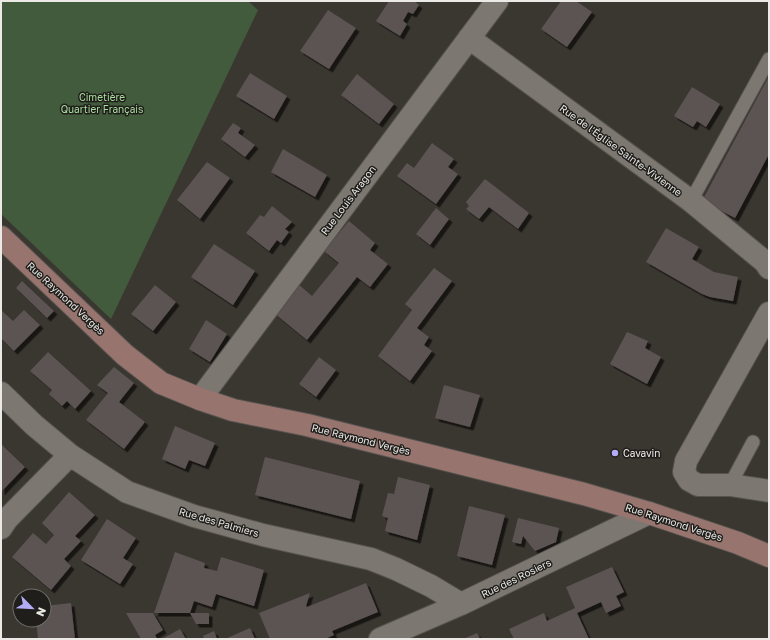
<svg xmlns="http://www.w3.org/2000/svg" width="770" height="640" viewBox="0 0 770 640" font-family="'Golos Text',sans-serif">
	<style>
		.green { fill: #425b3c }
		.building { fill: #5c5353; filter: url(#shadow) }
		.lines { fill: none; stroke-linecap: round; stroke-linejoin: round }
		.lane-casing { stroke: #56524e; stroke-width: 15 }
		.street-casing { stroke: #56524e; stroke-width: 24 }
		.secondary-casing { stroke: #56524e; stroke-width: 24 }
		.lane { stroke: #7c7770; stroke-width: 13 }
		.street { stroke: #7c7770; stroke-width: 22 }
		.secondary { stroke: #98746e; stroke-width: 22 }
		.poi-dot { fill: #b3adf9; stroke: #1f1e1b; stroke-width: 1.5 }
		.labels { text-anchor: middle; dominant-baseline: central; stroke-width: 3; stroke-linejoin: round; paint-order: stroke }
		.park-label { font-size: 10px; fill: #a9dd9e; stroke: #1f1e1b }
		.street-label { font-size: 10px; fill: #eceae6; stroke: #1f1e1b }
		.poi-label { font-size: 10px; fill: #eceae6; stroke: #1f1e1b; text-anchor: start }
	</style>
	<defs>
		<filter id="shadow"><feDropShadow dx="3.5" dy="3.5" stdDeviation="0" flood-color="#0009"/></filter>
	</defs>
	<rect width="100%" height="100%" fill="#3a3630"/>
	<path class="green" d="M1,1H248L258,10L111,319L1,214Z"/>
	<path class="building" d="M389,1H414L419,5L413,14L408,12L403,21L407,24L400,36L376,21Z
		M561,1H576L592,12L567,47L541,29Z
		M328,10L356,28L329,69L300,51Z
		M250,73L287,96L274,119L236,96Z
		M357,74L394,104L379,124L341,95Z
		M769,76V154L735,218L702,201Z
		M692,87L720,104L706,127L697,121L693,127L674,116Z
		M233,123L241,128L238,133L255,145L245,157L221,139Z
		M432,143L454,159L448,167L458,174L436,204L397,176L407,163L414,168Z
		M283,149L327,175L315,197L271,172Z
		M207,162L230,178L200,219L177,200Z
		M485,179L529,213L518,229L489,207L479,219L466,209L469,206L466,202Z
		M272,206L292,222L285,229L289,232L281,243L277,240L269,251L246,233L260,215L264,217Z
		M436,208L449,219L430,245L416,234Z
		M349,221L375,243L370,250L388,264L370,287L357,277L307,340L274,313L297,283L312,296L339,263L324,251Z
		M666,228L699,247L692,259L714,272L738,277L733,301L710,297L702,294L646,262Z
		M214,244L255,271L233,305L191,277Z
		M434,268L452,281L417,328L429,337L424,345L432,351L410,381L378,356L412,310L405,304Z
		M22,281L54,311L47,318L16,288Z
		M155,285L176,302L153,331L131,314Z
		M1,310L13,321L24,310L40,325L14,351L1,338Z
		M206,320L227,334L210,362L189,349Z
		M627,332L648,341L645,348L661,357L647,384L610,364Z
		M48,352L91,391L75,409L67,401L62,406L49,394L52,390L30,371Z
		M319,357L336,370L316,397L299,384Z
		M114,367L134,383L119,402L145,422L124,449L86,420L108,393L97,385Z
		M444,385L480,395L470,427L435,418Z
		M175,426L215,443L205,466L189,460L185,469L162,459Z
		M1,444L25,467L1,492Z
		M265,457L360,481L351,519L255,495Z
		M398,477L430,485L417,540L385,531L388,518L382,516L388,493L394,494Z
		M69,492L95,515L75,536L81,541L64,559L71,566L51,590L12,557L33,533L46,544L54,535L42,523Z
		M469,506L505,515L492,565L457,556Z
		M518,518L559,528L556,542L535,551L523,536L521,544L512,542Z
		M107,519L136,538L123,558L133,564L120,584L81,560Z
		M175,552L205,563L204,568L217,571L221,557L264,570L254,606L216,594L212,607L194,601L190,613H209V624H196L190,613H154Z
		M612,567L624,592L616,596L621,606L606,613L601,602L577,613L589,639H514L509,629L544,613L547,621L575,608L566,587Z
		M366,583L378,612L332,631L334,635L325,639H270L259,613L310,593L306,606L307,607Z
		M71,603L75,639H38L36,620H44V606Z
		M126,613H153L163,630L155,635L157,639H141Z
		M250,628L255,639H225Z
		M180,629L186,639H162Z
		M214,631L217,639H204L203,636Z
		M477,633L480,639H463Z"/>
	<g class="lines">
		<defs>
			<path id="lane" d="M691,201L769,59
				M730,485L753,442"/>
			<path id="street" d="M469,38L691,201L765,262L769,268
				M769,313L686,461L684,472L689,480L698,485H730L769,491
				M1,393L34,425L70,455L127,492L194,516L263,535L371,559L396,569L431,586L461,604
				M200,399L497,1
				M1,528L7,519L70,455
				M380,639L461,604L649,513"/>
			<path id="secondary" d="M1,237L125,355L161,383L200,399L233,410L307,425L584,494L649,513L738,543L769,556"/>
		</defs>
		<use href="#lane" class="lane-casing"/>
		<use href="#street" class="street-casing"/>
		<use href="#secondary" class="secondary-casing"/>
		<use href="#lane" class="lane"/>
		<use href="#street" class="street"/>
		<use href="#secondary" class="secondary"/>
	</g>
	<circle class="poi-dot" cx="615" cy="453" r="4"/>
	<g class="labels">
		<g class="park-label">
			<text x="102" y="97">Cimetière<tspan x="102" dy="12">Quartier Français</tspan></text>
		</g>
		<g class="street-label">
			<text transform="translate(621 150) rotate(36)">Rue de l'Église Sainte-Vivienne</text>
			<text transform="translate(348 200) rotate(-53)">Rue Louis Aragon</text>
			<text transform="translate(66 298) rotate(43)">Rue Raymond Vergès</text>
			<text transform="translate(361 439) rotate(14)">Rue Raymond Vergès</text>
			<text transform="translate(219 522) rotate(16)">Rue des Palmiers</text>
			<text transform="translate(674 522) rotate(18)">Rue Raymond Vergès</text>
			<text transform="translate(516 578) rotate(-26)">Rue des Rosiers</text>
		</g>
		<g class="poi-label">
			<text x="623" y="453">Cavavin</text>
		</g>
	</g>
	<rect width="770" height="640" fill="none" stroke="#eceae6" stroke-width="4"/>
	<g transform="translate(32 608) rotate(114)"><circle r="19" fill="#1f1e1b" stroke="#71706c"/>
	<path d="M0-3L7 15L0 10L-7 15Z" fill="#b3adf9"/>
	<text y="-6" font-size="11" font-weight="bold" text-anchor="middle" fill="#eceae6">N</text>
	</g>
</svg>
